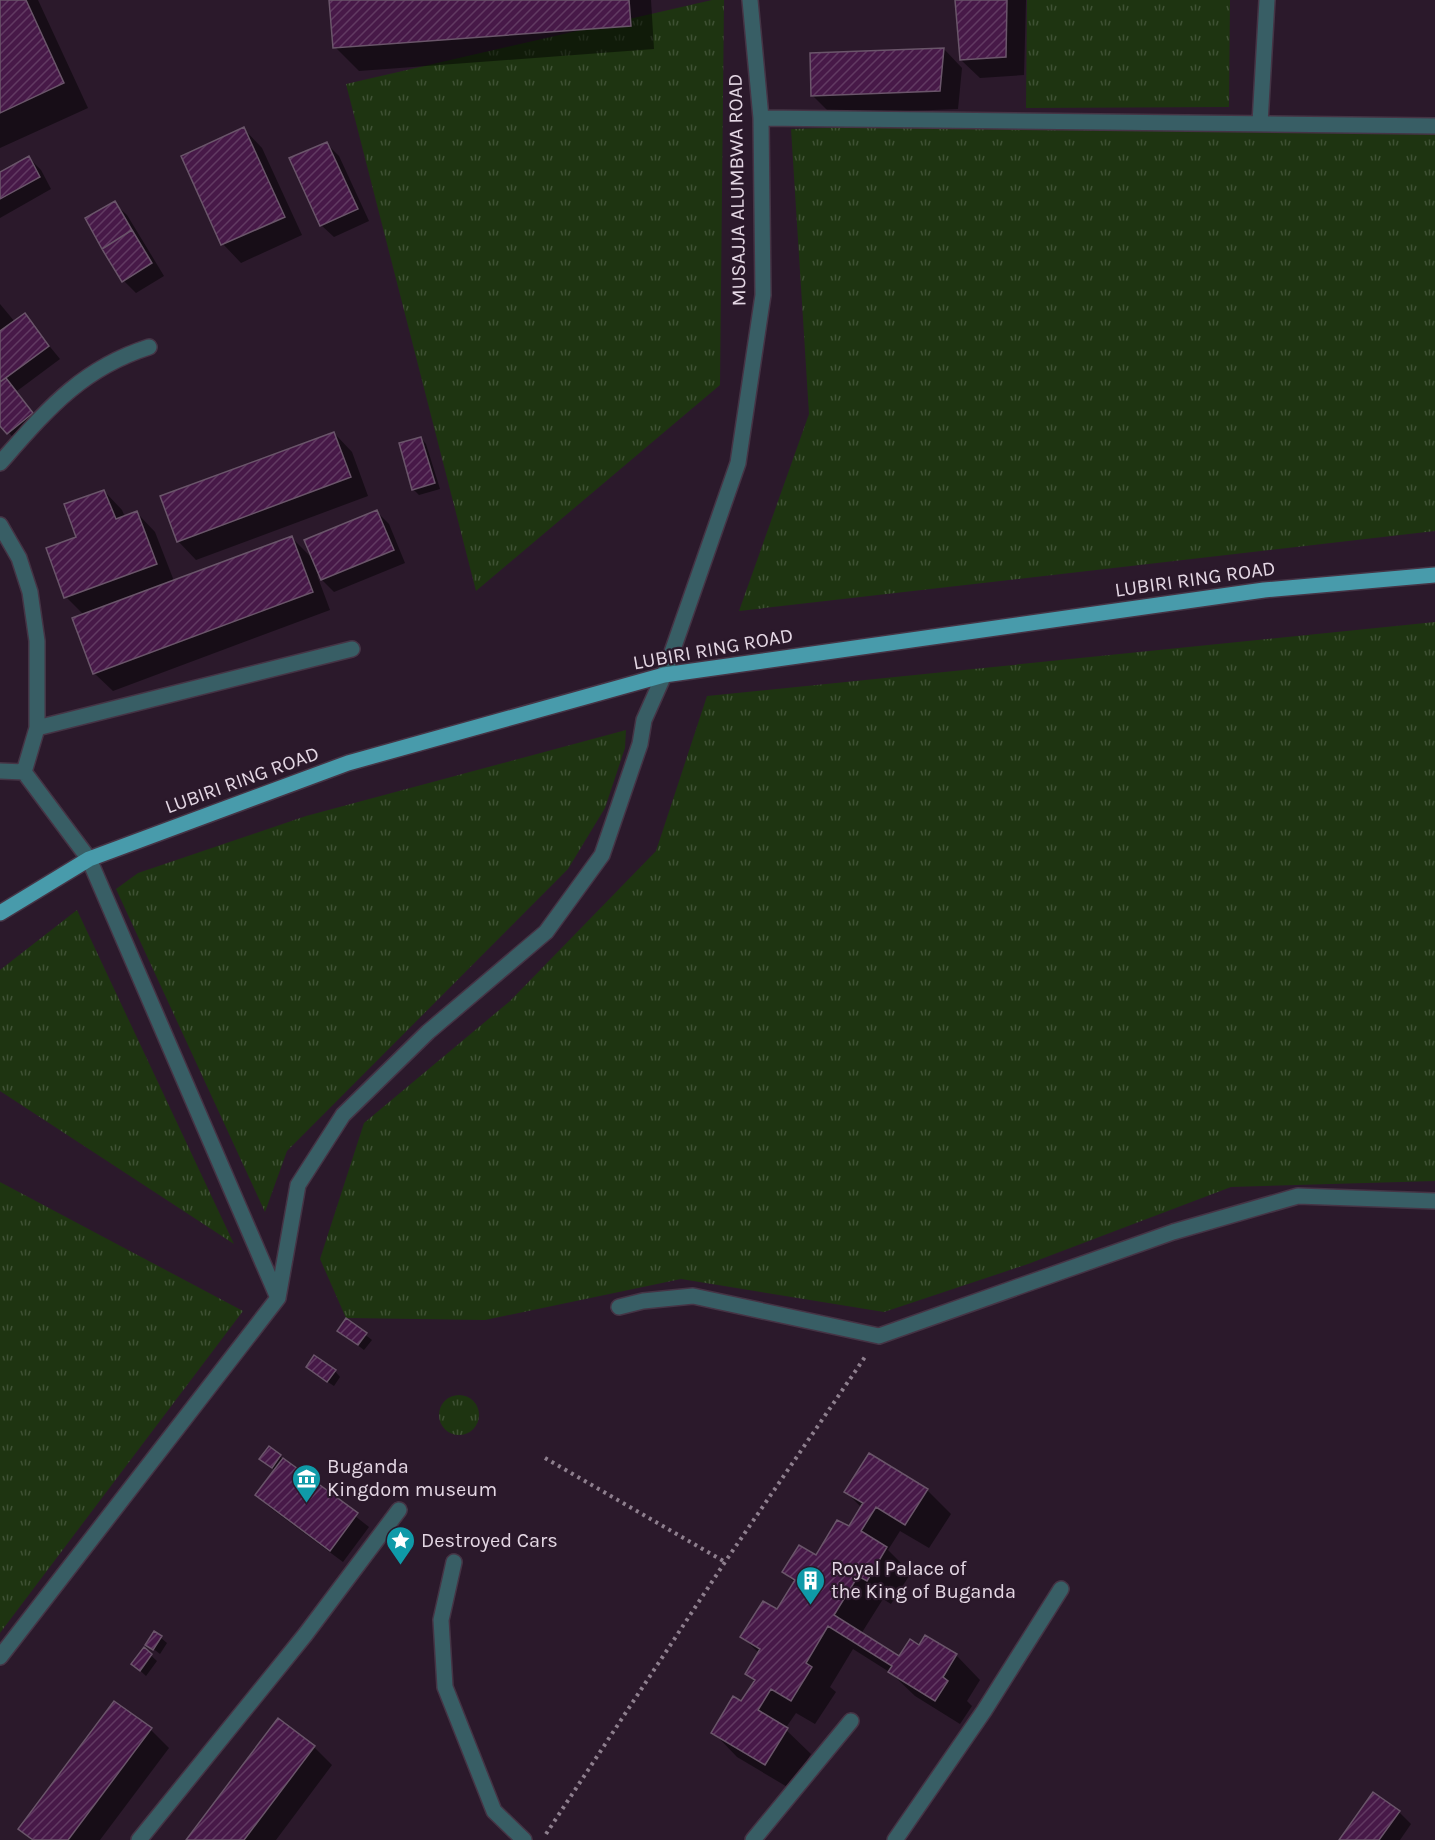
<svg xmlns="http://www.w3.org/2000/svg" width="1435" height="1840" viewBox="0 0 1435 1840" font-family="Karla,sans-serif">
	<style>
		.grass { fill: url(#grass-tufts) }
		.shadow { fill: #0007 }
		.building { fill: url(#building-hatch); stroke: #6a556a; stroke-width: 1.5 }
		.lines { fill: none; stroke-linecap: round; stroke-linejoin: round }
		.minor-casing { stroke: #453445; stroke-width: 18 }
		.major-casing { stroke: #453445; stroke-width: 18 }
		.path { stroke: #8e7f8e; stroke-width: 4; stroke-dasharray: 3 4.5; stroke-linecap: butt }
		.minor { stroke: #385e65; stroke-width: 15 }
		.major { stroke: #489bab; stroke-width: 15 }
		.labels { text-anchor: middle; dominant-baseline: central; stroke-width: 4.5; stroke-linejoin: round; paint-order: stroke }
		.street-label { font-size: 20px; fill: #e4d7e4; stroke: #2b192b }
		.poi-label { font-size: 20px; fill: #e4d7e4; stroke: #2b192b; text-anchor: start }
	</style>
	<defs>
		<pattern id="grass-tufts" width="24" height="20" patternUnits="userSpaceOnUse" patternTransform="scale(1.5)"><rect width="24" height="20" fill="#1e3411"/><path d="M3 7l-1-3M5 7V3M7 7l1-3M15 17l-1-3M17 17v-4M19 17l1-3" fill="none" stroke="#3f5134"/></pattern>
		<pattern id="building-hatch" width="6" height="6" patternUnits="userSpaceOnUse" patternTransform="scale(1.5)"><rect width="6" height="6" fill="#471948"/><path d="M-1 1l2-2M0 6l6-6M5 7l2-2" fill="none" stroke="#613a62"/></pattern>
	</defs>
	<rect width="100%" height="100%" fill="#2b192b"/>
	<path class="grass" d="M712,0H724L720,385L476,591L346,84Z
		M1027,0H1230L1229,107L1026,108Z
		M997,123L1435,129V531L739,611L809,414L791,129Z
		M1435,622V1181L1231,1187L1028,1264L884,1312L681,1279L485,1320L346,1318L320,1259L364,1123L510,1001L656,851L707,696Z
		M626,730L625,748L605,808L568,869L287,1151L265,1212L116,889L138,873L306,816Z
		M77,910L234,1244L0,1091V970Z
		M0,1182L243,1311L0,1633Z
		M439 1415a20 20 0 1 1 40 0a20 20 0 1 1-40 0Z"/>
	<path class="shadow" d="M0,0H38L88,108L0,148Z
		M331,0H651L654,49L359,71L335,47Z
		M956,0H1026L1024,75L980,78L961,60Z
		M944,49L962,68L958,109L831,114L813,96L811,54Z
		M244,129L262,148L302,235L241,263L223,244L183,157Z
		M327,144L339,156L369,221L334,237L321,225Z
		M29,158L41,170L51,189L0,218V174Z
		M114,203L127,215L164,276L136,293L124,281L87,219Z
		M0,304L15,322L24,315L60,359L17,391L44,426L20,445L0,423Z
		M334,433L352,452L368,496L196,560L178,541Z
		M421,438L426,444L440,489L419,495L413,489Z
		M104,491L122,510L125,517L137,513L155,532L174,581L292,538L313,559L377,512L389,524L405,563L334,592L317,575L330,610L113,691L94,673L84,615L66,597L48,549L78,537Z
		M346,1320L372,1340L364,1350L345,1336Z
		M335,1371L340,1377L334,1386L313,1372Z
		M269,1448L369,1527L343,1562L269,1507L257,1495L276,1471L261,1459Z
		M927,1490L951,1514L929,1548L900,1531L888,1550L911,1573L891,1604L883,1599L861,1634L900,1658L920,1647L956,1655L980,1680L967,1701L972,1706L960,1724L915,1696L891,1673L853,1649L830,1687L836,1692L815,1724L796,1713L785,1729L811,1754L789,1788L737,1757L713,1732L742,1703L755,1682L747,1674L759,1653L742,1637L777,1611L795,1583L784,1572L816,1557L849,1528L862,1508L846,1492Z
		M155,1633L167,1643L160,1654L147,1644Z
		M144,1649L157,1661L146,1676L133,1664Z
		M115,1703L151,1730L169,1748L100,1840H32L20,1829Z
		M314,1747L332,1765L276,1840H188Z
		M1399,1812L1411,1824L1400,1840H1341Z"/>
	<path class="building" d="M0,0H26L64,83L0,113Z
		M329,0H629L631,26L333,48Z
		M955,0H1007L1006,57L960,60Z
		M944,48L940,91L811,96L810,53Z
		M244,127L285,217L221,245L181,156Z
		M327,142L358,209L320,226L289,158Z
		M29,156L40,177L0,199V172Z
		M115,201L132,230L102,249L85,218Z
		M132,230L152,263L122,282L102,249Z
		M25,313L49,346L0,382V331Z
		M6,378L33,413L7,434L0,426V382Z
		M334,432L351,477L177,542L160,496Z
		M421,437L435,483L412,490L399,443Z
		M104,490L116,519L137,511L157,564L64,598L46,548L76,537L64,504Z
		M377,510L394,550L321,580L304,540Z
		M292,536L313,592L93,674L72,618Z
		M346,1318L367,1333L358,1345L337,1331Z
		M314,1355L336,1370L327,1382L306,1367Z
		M269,1446L281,1455L272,1468L259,1459Z
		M869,1453L928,1489L905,1525L876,1507L861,1531L887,1547L867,1581L858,1576L834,1615L899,1656L910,1639L919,1645L925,1635L957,1654L943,1677L948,1681L935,1701L888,1672L892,1666L828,1626L806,1663L812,1667L791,1701L771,1689L758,1710L788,1728L765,1765L711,1733L733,1696L741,1701L755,1680L745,1674L760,1649L740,1637L763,1601L777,1609L795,1580L782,1572L799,1545L816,1555L837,1520L849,1526L863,1503L844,1492Z
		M283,1458L358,1513L330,1551L255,1495Z
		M154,1631L162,1636L153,1650L145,1645Z
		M144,1647L152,1654L140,1671L131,1664Z
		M114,1701L152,1728L68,1840H33L18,1829Z
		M278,1718L315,1746L244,1840H186Z
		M1373,1792L1400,1811L1379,1840H1339Z"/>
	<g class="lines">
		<defs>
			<path id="minor" d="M761,118L1435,126
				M1260,123L1267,0
				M0,463C46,411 80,369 149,347
				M0,525L19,558L30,592L37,641V728L24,772
				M37,728L352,649
				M0,771L24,772L89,859L278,1298
				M619,1307L643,1301L693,1296L879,1336L1173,1232L1298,1196L1435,1201
				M454,1562L441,1620L445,1687L494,1811L524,1840
				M0,1657L278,1298L298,1185L343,1115L428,1032L546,932L602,855L640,744L644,720L664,675L738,463L763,295L761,118L750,0
				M139,1840L305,1635L399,1510
				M753,1840L851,1721
				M895,1840L984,1711L1061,1589"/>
			<path id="major" d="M0,913L89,859L348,763L664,675L1264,590L1435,575"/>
		</defs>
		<use href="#minor" class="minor-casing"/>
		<use href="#major" class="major-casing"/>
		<path class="path" d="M545,1458L725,1562
			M546,1834L725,1562L865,1357"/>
		<use href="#minor" class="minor"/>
		<use href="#major" class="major"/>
	</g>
	<defs>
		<symbol id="museum-pin" viewBox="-11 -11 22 30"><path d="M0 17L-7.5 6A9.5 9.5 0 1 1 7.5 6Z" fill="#0f9aa8" stroke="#2b192b"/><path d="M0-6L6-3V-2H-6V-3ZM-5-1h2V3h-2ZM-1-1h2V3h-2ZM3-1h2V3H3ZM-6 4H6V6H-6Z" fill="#fff"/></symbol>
		<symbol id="sight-pin" viewBox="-11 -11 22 30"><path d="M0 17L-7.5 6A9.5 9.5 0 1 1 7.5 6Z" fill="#0f9aa8" stroke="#2b192b"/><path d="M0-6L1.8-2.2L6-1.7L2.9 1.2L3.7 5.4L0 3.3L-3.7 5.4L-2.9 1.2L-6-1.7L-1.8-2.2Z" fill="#fff"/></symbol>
		<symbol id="building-pin" viewBox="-11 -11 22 30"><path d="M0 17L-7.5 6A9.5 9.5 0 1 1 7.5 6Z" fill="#0f9aa8" stroke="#2b192b"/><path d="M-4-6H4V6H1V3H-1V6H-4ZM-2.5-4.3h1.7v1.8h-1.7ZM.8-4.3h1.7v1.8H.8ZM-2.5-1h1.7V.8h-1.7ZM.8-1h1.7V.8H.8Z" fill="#fff"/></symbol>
	</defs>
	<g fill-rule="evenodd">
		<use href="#museum-pin" x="290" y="1462" width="33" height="45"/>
		<use href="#sight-pin" x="384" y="1524" width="33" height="45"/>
		<use href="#building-pin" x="794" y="1564" width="33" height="45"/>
	</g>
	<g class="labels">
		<g class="street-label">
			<text transform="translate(737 190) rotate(-91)">MUSAJJA ALUMBWA ROAD</text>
			<text transform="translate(1195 579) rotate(-8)">LUBIRI RING ROAD</text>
			<text transform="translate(713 649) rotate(-10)">LUBIRI RING ROAD</text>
			<text transform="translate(242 780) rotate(-20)">LUBIRI RING ROAD</text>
		</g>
		<g class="poi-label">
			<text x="327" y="1466">Buganda<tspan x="327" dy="23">Kingdom museum</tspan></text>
			<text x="421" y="1540">Destroyed Cars</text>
			<text x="831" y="1568">Royal Palace of<tspan x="831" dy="23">the King of Buganda</tspan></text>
		</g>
	</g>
</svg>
